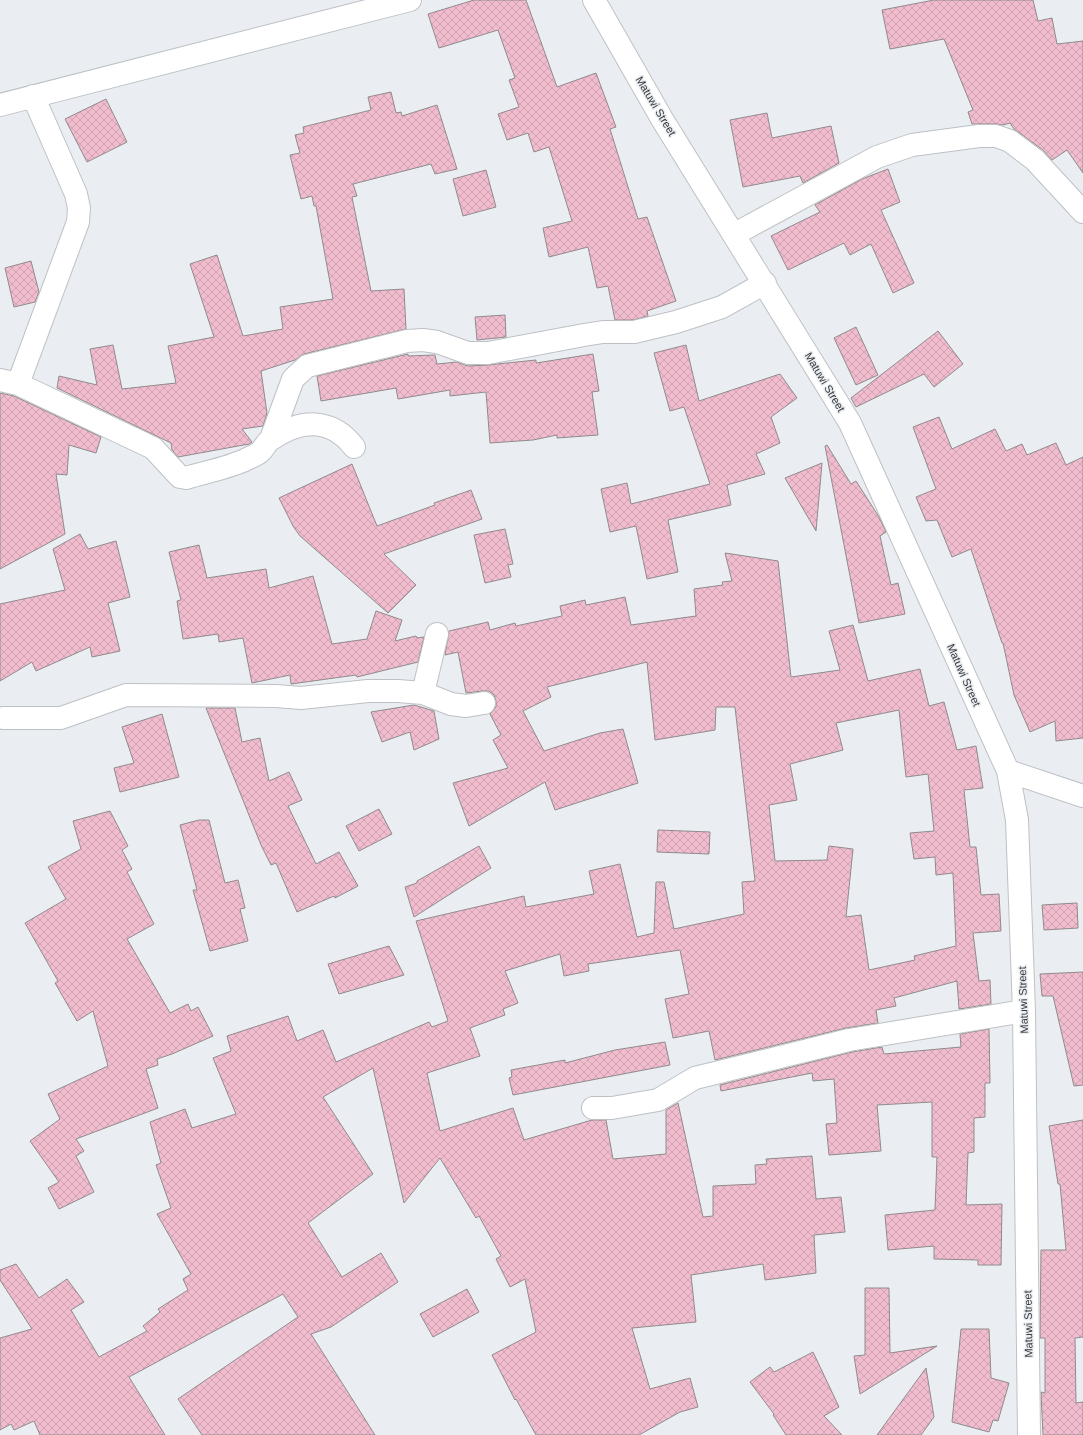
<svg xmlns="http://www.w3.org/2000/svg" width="1083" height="1435" viewBox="0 0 1083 1435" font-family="Arial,sans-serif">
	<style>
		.building { fill: url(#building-cross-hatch); stroke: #908a8c; fill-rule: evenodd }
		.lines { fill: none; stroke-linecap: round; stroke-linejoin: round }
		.minor-casing { stroke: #bdc1c5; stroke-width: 24 }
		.minor { stroke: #fff; stroke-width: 22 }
		.labels { text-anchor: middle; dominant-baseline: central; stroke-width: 3; stroke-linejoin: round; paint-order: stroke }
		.street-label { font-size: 11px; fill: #37393b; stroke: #eaeef2 }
	</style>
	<defs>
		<pattern id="building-cross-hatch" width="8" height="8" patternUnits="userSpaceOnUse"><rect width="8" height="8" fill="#f1bdce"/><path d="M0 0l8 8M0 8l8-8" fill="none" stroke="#cfa3b2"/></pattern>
	</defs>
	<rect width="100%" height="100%" fill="#eaeef2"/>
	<path class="building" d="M474,0H526L557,87L596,73L616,127L610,129L638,219L647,217L676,301L647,311L648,316L633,320H615L608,286L597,288L588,247L549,257L543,228L572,221L549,147L534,152L528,133L507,140L498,114L519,107L509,80L515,78L498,30L439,48L428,14Z
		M934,0H1033L1038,21L1052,18L1057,44L1083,41V173L1067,150L1052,160L1043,150L1014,129L1010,123L1003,125L996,124H972L968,112L973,110L944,39L890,49L882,10Z
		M391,92L396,113L401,112L402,116L437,105L457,169L435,174L431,164L353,184L357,196L352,197L371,291L404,289L406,329L304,354L295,360L261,371L267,413L263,426L242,429L252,442L249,444L178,457L172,450L171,443L57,388L59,376L97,385L90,349L113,345L122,389L176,383L168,346L214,337L190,264L217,255L243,336L283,329L280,307L333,299L316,206H314L312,196L301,199L290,155L300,153L295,135L304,133L303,127L371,110L368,97Z
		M106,99L127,142L87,162L65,119Z
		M767,113L772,138L831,126L839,163L803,183L800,176L743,187L730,120Z
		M888,169L900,202L881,210L914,283L893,293L871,244L850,255L844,243L788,270L771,236L820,212L815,205L862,179Z
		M486,170L496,207L463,216L453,179Z
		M31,261L39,292L35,302L14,307L5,268Z
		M505,315L506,337L477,340L475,317Z
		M856,327L878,375L856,385L834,338Z
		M938,331L963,364L934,387L924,374L856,407L851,398Z
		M686,345L699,401L780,374L797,398L771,417L780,443L756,454L765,474L727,485L731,505L668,520L678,572L647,579L636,526L610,532L601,489L627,483L631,504L710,484L684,407L670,411L654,353Z
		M408,354V356L435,355L437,364L457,362L468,366L488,365L536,360V363L593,354L599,391L592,392L598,435L557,438V435L533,440L490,443L486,392L450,396V390L398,399L396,388L321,401L317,376Z
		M0,393L14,396L101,437L96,453L69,445L67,475L56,474L65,534L0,569Z
		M939,417L952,449L995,429L1006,451L1022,444L1027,455L1056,443L1066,465L1083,457V738L1056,741L1055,721L1030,732L1014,695L1003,643H1002L971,549L952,557L937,520L926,521L916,497L936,489L913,427Z
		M827,445L851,484L856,481L879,517L886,532L880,536L891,585L898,583L905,614L859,623L825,446Z
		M822,463L816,531L785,478Z
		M352,464L377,526L435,505L434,503L471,490L482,519L384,554L416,585L388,613L300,536L293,526L279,498Z
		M505,529L513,564L508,565L511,577L485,583L474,535Z
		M80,534L88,549L116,541L130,597L108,603L120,651L92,657L90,647L36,671L32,662L0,681V604L65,590L53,549Z
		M199,545L207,578L266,569L269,588L313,576L332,644L367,639L376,611L402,620L395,641L416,636L417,638L424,637L418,662L357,677L356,675L291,684L290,675L252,683L243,638L219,642L218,634L183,639L177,601L181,600L169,552Z
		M725,553L778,561L791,677L840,670L829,631L853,625L868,681L920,669L929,706L944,702L957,750L976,746L983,788L964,790L970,847H976L981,895L999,894L1001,931L973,933L979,981L990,980L991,1004L959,1009L957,981L894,998L896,1006L876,1010L878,1023L846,1028L715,1060L709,1031L673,1038L665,999L689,994L680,950L588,964L589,971L564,976L560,954L505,971L518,1003L503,1009L505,1015L470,1028L480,1056L427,1073L440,1131L513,1108L524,1140L592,1120H606L613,1159L666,1154V1110L678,1103L703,1217L713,1216V1186L756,1184L755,1165L767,1164L766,1159L812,1156L816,1199L841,1197L845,1232L814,1235L816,1273L765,1280L763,1264L691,1275L696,1322L632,1328L650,1389L690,1378L698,1407L680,1412L639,1435H536L516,1399L515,1400L492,1355L536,1332L525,1279L510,1287L496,1259L501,1256L479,1216L476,1218L440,1158L404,1203L373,1068L323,1097L373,1174L308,1223L342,1277L381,1253L398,1282L331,1327L311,1334L375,1435H202L178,1399L298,1317L283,1294L129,1377L165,1435H40L34,1421L14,1430L11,1424L0,1430V1338L32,1329L0,1280V1270L16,1264L39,1298L67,1279L84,1302L71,1310L99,1357L147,1331L143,1326L160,1312L158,1309L188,1290L183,1279L191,1274L157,1214L171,1208L156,1165L161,1163L150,1122L185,1109L192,1128L236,1114L213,1058L231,1051L227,1036L288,1016L297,1041L323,1030L336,1062L429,1022L432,1027L448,1021L416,921L524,896L526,907L594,894L589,871L620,864L637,937L654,933L656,882H664L674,929L744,914L742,882L755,881L735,707H716L715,730L655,740L647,662L547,687L551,697L523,711L544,751L600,733L623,729L638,783L555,810L545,782L469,826L453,783L508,768L493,740L501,735L490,714L496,707V701L494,695L489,691H482L466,693L458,652L445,655L449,631L488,622L490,630L515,623L516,626L562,616L560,606L585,600L586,605L625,597L631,625L696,616L694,589L723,585L722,582L732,581ZM899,710L906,777L928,774L934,831L910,833L914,859L935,857L936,875L953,873L956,946L914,956L915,960L869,970L861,915L846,917L853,849L829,846L827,860L775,861L769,805L797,800L790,764L843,750L836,723Z
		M414,705L434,711L439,739L414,750L410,732L382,742L371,712Z
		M206,708H235L242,742L260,738L269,781L289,772L302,800L288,806L316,864L339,852L358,886L335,898L334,896L297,912L276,863L271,865L261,845Z
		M162,714L179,777L120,792L114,768L134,763L122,727Z
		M379,809L392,834L359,851L346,826Z
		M110,811L128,846L122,850L132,869L127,872L154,924L127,939L170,1013L188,1004L191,1011L198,1007L213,1036L172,1054L157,1059L158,1065L146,1069L158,1108L76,1139L84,1151L76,1156L94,1192L59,1209L48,1188L59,1182L30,1141L60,1119L48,1094L108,1066L93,1011L77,1021L55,983L58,981L25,923L66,899L48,867L81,849L73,821Z
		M199,820H209L225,883L238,880L245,908L240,909L248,941L210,951L193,890H197L180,825Z
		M658,830L710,832L709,854L657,852Z
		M479,846L491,868L414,917L405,887L417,883V881Z
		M1077,903L1078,928L1044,930L1042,905Z
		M389,946L404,975L339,994L328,964Z
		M1083,972V1085L1074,1086L1053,996H1042L1040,974Z
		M989,1029L990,1083H985V1117L974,1118V1152L968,1153L966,1205L1002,1204L1001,1265H978V1260L934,1259V1246L888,1250L885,1215L935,1210L937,1157H932V1102L877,1105L881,1151L829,1155L826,1124L837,1123L834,1079L813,1081L812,1073L721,1091L720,1085L852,1052L882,1047L884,1054L961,1047L960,1034Z
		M665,1042L670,1065L513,1095L509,1078L512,1077L511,1070L565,1060V1063L615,1050Z
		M1083,1120V1337L1075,1338L1076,1403L1083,1402V1435H1043L1041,1392L1045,1393V1338H1040L1041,1250H1066L1060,1184H1058L1049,1126Z
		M865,1288H889L890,1353L937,1346L860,1394L854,1356L865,1355Z
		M467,1289L479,1312L433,1337L420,1314Z
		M961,1329H989L991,1378L1009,1383L998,1421L993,1420L989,1432L952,1422Z
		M813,1352L839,1407L824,1416L842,1435H786L773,1415L774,1414L750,1382L770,1367L774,1372Z
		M926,1368L934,1417L921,1435H877Z"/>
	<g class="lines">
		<defs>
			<path id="minor" d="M594,0L662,119L850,423L1008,771L1017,820L1024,1011L1029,1435
				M0,105L410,0
				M735,234L877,157L912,145L979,136H996L1010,141L1035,160L1083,212
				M0,380L18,384L153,448L180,477L186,478C205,472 229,468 247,459C251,457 257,455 261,451C264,448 266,443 270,440C300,419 331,417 354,447
				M18,384L78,222L79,208L76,194L33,96
				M271,439L293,379L307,366L407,341L423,340L437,342L468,353H488L584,335L603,332H634L676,322L722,307L765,283
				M423,693L437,634
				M3,718H61L126,695L276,696L301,698L368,691H398L423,693L451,704L466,706L484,703
				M1008,771L1083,796
				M593,1108H612L658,1100L695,1078L849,1040L1024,1011"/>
		</defs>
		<use href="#minor" class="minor-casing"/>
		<use href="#minor" class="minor"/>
	</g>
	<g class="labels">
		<g class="street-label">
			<text transform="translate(656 106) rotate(59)">Matuwi Street</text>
			<text transform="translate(825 382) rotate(59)">Matuwi Street</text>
			<text transform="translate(964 675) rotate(66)">Matuwi Street</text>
			<text transform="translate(1023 1000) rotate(-92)">Matuwi Street</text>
			<text transform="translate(1028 1324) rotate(-91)">Matuwi Street</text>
		</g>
	</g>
</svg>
